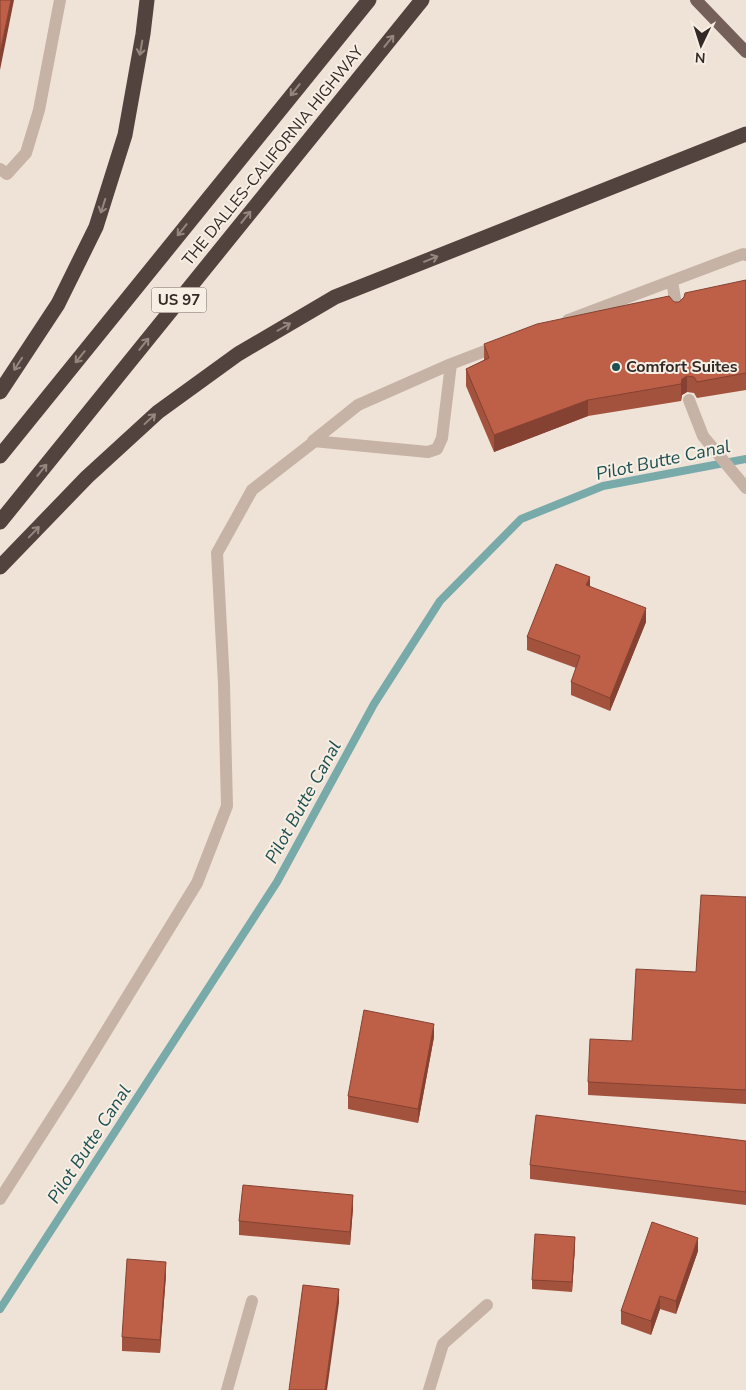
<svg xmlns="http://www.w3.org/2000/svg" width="746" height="1390" viewBox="0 0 746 1390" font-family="'Nunito Sans',sans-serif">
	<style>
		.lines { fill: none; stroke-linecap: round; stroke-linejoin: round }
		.stream { stroke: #79aaaa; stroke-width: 8 }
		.minor { stroke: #c6b3a5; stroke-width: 12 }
		.major { stroke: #746058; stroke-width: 12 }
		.highway { stroke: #53433e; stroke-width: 15 }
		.wall { fill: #a3523d }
		.shaded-wall { fill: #854232 }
		.building { fill: #be5f47; stroke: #854232 }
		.oneway { stroke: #958780 }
		.poi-dot { fill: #1e5051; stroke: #f7eee4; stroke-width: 2 }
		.labels { text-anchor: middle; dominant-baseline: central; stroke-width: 4; stroke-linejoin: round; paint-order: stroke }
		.shield { fill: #f7eee4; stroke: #6e645f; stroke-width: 1 }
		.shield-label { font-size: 15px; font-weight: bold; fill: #332926 }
		.street-label { font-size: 16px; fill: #332926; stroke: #f7eee4 }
		.poi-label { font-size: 16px; font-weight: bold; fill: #332926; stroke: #f7eee4; text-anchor: start }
		.water-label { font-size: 18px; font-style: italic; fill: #1e5051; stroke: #f7eee4 }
	</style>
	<rect width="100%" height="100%" fill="#efe3d8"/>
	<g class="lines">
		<path class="stream" d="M0,1309L277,882L374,704L440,601L521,519L603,486L746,459"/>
		<path class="minor" d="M0,169L7,174L26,153L39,110L60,0
			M672,281L677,311
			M568,320L743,254L746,255
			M451,364L442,438L437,449L428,452L313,441L358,405Z
			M451,364L498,346
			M689,400L703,436L746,488
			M0,1199L75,1082L197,883L227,806L224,684L217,553L252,490L315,441
			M227,1390L252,1301
			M429,1390L443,1344L487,1305"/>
		<path class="major" d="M696,0L746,52"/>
		<path class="highway" d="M0,392L58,304L96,227L125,135L143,34L147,0
			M0,456L369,0
			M0,522L422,0
			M0,567L87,477L158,412L238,354L335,297L746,134"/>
	</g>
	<path class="wall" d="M746,280V390L697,398L694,393L687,392L682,395L681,401L588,416L494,452L466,386V369L484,360V344L674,302H679L684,297Z
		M590,586L646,622L610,711L571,695V682L576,668L527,650V637Z
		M746,897V1104L588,1095V1082L632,1041L696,972Z
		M434,1037L418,1123L348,1109V1096Z
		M746,1141V1205L530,1179V1165Z
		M353,1208L350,1245L239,1235V1221Z
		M575,1246L572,1292L532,1289V1280Z
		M698,1251L676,1314L660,1309L651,1335L621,1324V1311Z
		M166,1275L160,1353L122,1351V1337Z"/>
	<path class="shaded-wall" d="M11,0H14L0,70V53Z
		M687,376V392L682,395L681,401V384L682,379Z
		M588,400V416L494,452V435Z
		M590,577V591L586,585Z
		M646,608V622L610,711V698Z
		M434,1024V1037L418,1123V1109Z
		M353,1195V1208L350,1245V1232Z
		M575,1237V1246L572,1292V1282Z
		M698,1238V1251L676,1314V1301Z
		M166,1262V1275L160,1353V1340Z
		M339,1289V1303L327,1390H325Z
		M660,1296V1309L651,1335V1321Z"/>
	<path class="building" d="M0,0H11L0,53Z
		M746,280V373L697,382L694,377L687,376L682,379L681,384L588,400L494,435L466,369L489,358L484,344L537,324L669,296L674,302H679L684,297L685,293Z
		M556,564L590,577L586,585L646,608L610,698L571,682L580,656L527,637Z
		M701,895L746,897V1090L588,1082L590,1039L632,1041L636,969L696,972Z
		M364,1010L434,1024L418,1109L348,1096Z
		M536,1115L746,1141V1192L530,1165Z
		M243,1185L353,1195L350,1232L239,1221Z
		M652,1222L698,1238L676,1301L660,1296L651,1321L621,1311Z
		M535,1234L575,1237L572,1282L532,1280Z
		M127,1259L166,1262L160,1340L122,1337Z
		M303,1285L339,1289L325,1390H289Z"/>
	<defs><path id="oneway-shaft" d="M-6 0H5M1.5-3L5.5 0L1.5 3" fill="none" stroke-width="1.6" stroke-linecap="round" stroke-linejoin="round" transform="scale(1.25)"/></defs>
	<g class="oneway">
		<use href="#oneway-shaft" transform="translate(389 41) rotate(-51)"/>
		<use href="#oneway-shaft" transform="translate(141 48) rotate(100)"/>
		<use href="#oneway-shaft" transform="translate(295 90) rotate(129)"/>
		<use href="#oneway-shaft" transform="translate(103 206) rotate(108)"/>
		<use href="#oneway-shaft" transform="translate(246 217) rotate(-51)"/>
		<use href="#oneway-shaft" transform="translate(182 230) rotate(129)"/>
		<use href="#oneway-shaft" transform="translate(431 259) rotate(-22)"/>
		<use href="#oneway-shaft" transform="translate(284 327) rotate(-30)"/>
		<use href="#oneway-shaft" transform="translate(144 344) rotate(-51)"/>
		<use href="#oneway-shaft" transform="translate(80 357) rotate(129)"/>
		<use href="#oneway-shaft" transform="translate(18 364) rotate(123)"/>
		<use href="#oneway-shaft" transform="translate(150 419) rotate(-43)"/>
		<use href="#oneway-shaft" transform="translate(42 470) rotate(-51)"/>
		<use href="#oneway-shaft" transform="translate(34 532) rotate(-46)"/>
	</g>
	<circle class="poi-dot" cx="616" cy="367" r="5"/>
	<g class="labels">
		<rect class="shield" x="151.5" y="287.5" width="55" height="25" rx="4"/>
		<g class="shield-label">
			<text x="179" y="300">US 97</text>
		</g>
		<g class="street-label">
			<text transform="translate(273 156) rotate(-51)">THE DALLES-CALIFORNIA HIGHWAY</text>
		</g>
		<g class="poi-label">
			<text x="626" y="367">Comfort Suites</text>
		</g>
		<g class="water-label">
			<text transform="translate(663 460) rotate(-12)">Pilot Butte Canal</text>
			<text transform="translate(303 802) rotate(-61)">Pilot Butte Canal</text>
			<text transform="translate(89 1144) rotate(-57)">Pilot Butte Canal</text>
		</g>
	</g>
	<g transform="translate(701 45) rotate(184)" stroke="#f7eee4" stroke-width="4" paint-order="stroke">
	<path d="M0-4L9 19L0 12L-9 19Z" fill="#332926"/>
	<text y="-8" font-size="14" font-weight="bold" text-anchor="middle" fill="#332926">N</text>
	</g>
</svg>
